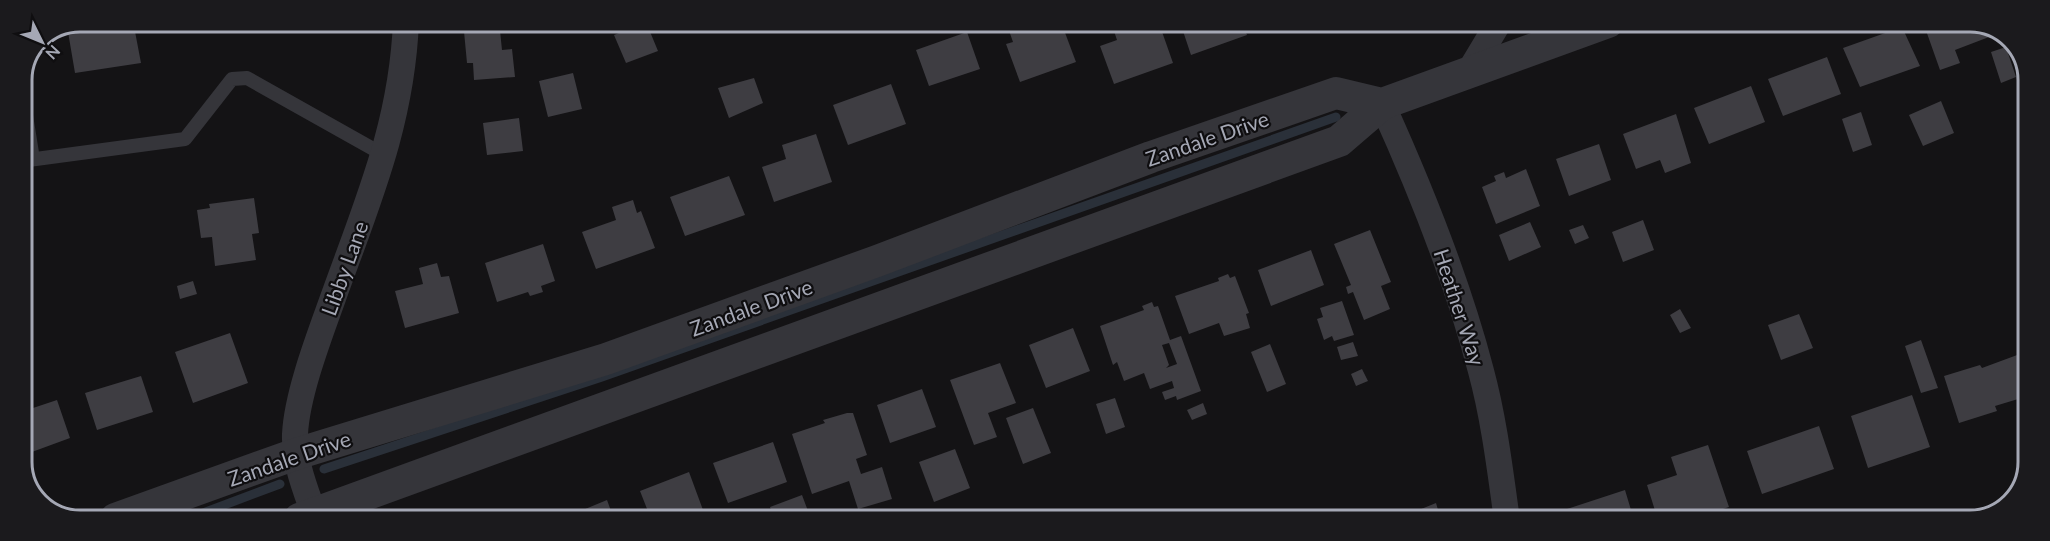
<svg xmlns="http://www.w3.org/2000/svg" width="2050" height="541" viewBox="0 0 2050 541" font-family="Lato,sans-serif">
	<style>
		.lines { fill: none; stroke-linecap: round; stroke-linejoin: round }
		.stream { stroke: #2a3039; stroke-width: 9 }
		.building { fill: #3e3d42; fill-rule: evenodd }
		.service { stroke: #35353a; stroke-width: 14 }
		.minor { stroke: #35353a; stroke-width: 26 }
		.tertiary { stroke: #35353a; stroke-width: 32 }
		.labels { text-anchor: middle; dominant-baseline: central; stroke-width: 4.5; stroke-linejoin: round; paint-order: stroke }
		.street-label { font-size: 21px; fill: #a5a8b5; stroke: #0f0e10 }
		.rim { fill: none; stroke: #a5a8b5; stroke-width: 3 }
	</style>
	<rect width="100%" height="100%" fill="#141315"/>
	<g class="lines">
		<path class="stream" d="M324,469L602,377L1336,117
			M187,519L280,484"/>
	</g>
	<path class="building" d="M79,21H133L141,63L75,73L67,26Z
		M463,21H499L502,50L512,49L515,77L474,80L473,63H467Z
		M538,21H557V22L540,27Z
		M714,21H739L719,32Z
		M646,22L658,51L626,63L614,35Z
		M1018,22H1061L1076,62L1020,82L1006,44L1013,42L1007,25Z
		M1122,22H1149L1152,29L1160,26L1173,63L1114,84L1100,46L1117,40L1112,25Z
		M1180,22H1242L1247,35L1191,55Z
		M1923,22H1982L1989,37L1955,50L1960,63L1940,70Z
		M1902,27L1920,66L1860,87L1843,48Z
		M967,32L980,69L929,86L916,50Z
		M2006,47L2016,77L2001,83L1991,52Z
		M1827,57L1841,94L1783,116L1768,79Z
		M573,73L582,109L548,117L539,81Z
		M754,78L763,103L729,118L718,88Z
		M891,84L906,124L848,145L833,105Z
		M1751,86L1765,122L1709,144L1694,108Z
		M1941,101L1954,133L1923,146L1909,115Z
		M1861,112L1872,145L1853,152L1842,119Z
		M1676,114L1691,163L1665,173L1660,160L1636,169L1623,134Z
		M519,118L523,151L487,155L483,123Z
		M816,134L832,182L774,202L762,167L786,159L782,145Z
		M1599,144L1611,180L1569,196L1556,159Z
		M1526,169L1540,206L1496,224L1482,187L1496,181L1494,176L1504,172L1506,178Z
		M729,176L745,215L685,236L670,197Z
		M254,198L259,233L252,234L256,260L215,266L212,237L201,238L197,210L210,208L209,204Z
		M633,200L637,213L641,211L655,248L596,269L582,232L616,220L612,207Z
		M1643,220L1654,250L1623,262L1612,232Z
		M1530,222L1541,247L1509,261L1499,235Z
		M1583,225L1589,238L1575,244L1569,230Z
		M1370,230L1391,282L1381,286L1390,309L1364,320L1353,292L1348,294L1346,287L1351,285L1334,244Z
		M543,244L555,281L541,286L543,292L530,296L528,292L497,302L485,263Z
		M1311,250L1324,285L1271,306L1258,270Z
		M437,263L441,277L449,276L459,313L405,328L395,291L423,284L419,268Z
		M1228,274L1230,278L1235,276L1249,313L1246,314L1250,328L1224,336L1219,323L1189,334L1175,296L1219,281L1218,278Z
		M193,281L197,294L180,299L177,286Z
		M1342,301L1354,335L1334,341L1332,336L1324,340L1317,319L1323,317L1320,308Z
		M1152,302L1154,307L1158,306L1170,340L1181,336L1201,391L1177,400L1176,396L1165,400L1162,392L1174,388L1172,381L1150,389L1144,373L1124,381L1117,362L1113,365L1100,326L1144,310L1142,306ZM1169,343L1177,364L1166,368L1169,365L1162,345Z
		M1680,309L1691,328L1680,333L1670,315Z
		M1799,314L1813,348L1781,360L1768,325Z
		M1073,328L1090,371L1046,388L1029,345Z
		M230,333L248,383L193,403L175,352Z
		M1921,340L1938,388L1921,393L1905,346Z
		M1353,342L1358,356L1341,360L1337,347Z
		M1270,344L1286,384L1267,392L1251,352Z
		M2028,351V396L1995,406L1997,411L1959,423L1944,376L1980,365L1982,368Z
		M1000,363L1016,403L988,413L997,437L974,445L950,380Z
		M1362,369L1368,381L1356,386L1351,374Z
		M141,376L153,412L97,430L85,393Z
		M922,389L936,427L890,443L877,405Z
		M1912,395L1930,447L1868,468L1851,416Z
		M1115,398L1125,427L1106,434L1096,404Z
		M57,400L70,438L21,456V412Z
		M1203,403L1207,414L1192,420L1187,410Z
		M1033,408L1051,453L1023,464L1006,418Z
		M847,413H853L867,455L856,459L861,474L882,467L892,499L858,509L849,481L812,494L792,434L825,423L823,420Z
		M1819,426L1834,469L1762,494L1747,451Z
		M773,442L787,482L728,503L713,463Z
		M1708,445L1729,507L1690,520H1658L1647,485L1677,475L1671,457Z
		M955,449L970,488L934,502L919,462Z
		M689,472L703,510L677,519H651L640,491Z
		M1625,490L1634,520H1571L1567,509Z
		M802,495L811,519H774L770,507Z
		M607,500L614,519H561Z
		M1436,503L1441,520H1400L1399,518Z"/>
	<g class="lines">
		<path class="service" d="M21,84L33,159
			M21,161L185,139L232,79L247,78L384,155"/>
		<path class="minor" d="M1469,72L1499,22
			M1382,104C1421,190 1457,279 1481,371C1494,419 1500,470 1507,520
			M314,514C305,488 294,462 295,434C297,394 319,337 333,298C367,203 402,124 406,21"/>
		<path class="tertiary" d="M115,519L296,454L606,359L877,261L1151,157L1336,93L1382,104
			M299,519L1339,141L1382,104L1608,22"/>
	</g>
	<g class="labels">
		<g class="street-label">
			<text transform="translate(1207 138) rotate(-19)">Zandale Drive</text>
			<text transform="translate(344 268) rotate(-70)">Libby Lane</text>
			<text transform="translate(751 307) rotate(-20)">Zandale Drive</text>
			<text transform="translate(1460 307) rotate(72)">Heather Way</text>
			<text transform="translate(289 458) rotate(-19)">Zandale Drive</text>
		</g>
	</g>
	<path d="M0 0H2050V541H0ZM80 32H1970A48 48 0 0 1 2018 80V462A48 48 0 0 1 1970 510H80A48 48 0 0 1 32 462V80A48 48 0 0 1 80 32Z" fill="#1b1a1d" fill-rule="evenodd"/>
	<path class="rim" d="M80 32H1970A48 48 0 0 1 2018 80V462A48 48 0 0 1 1970 510H80A48 48 0 0 1 32 462V80A48 48 0 0 1 80 32Z"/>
	<g transform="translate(42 42) rotate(133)" stroke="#0f0e10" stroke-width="4.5" paint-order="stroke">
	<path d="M0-4.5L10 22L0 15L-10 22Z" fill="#a5a8b5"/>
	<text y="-9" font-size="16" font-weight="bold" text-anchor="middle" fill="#a5a8b5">N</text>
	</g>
</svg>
